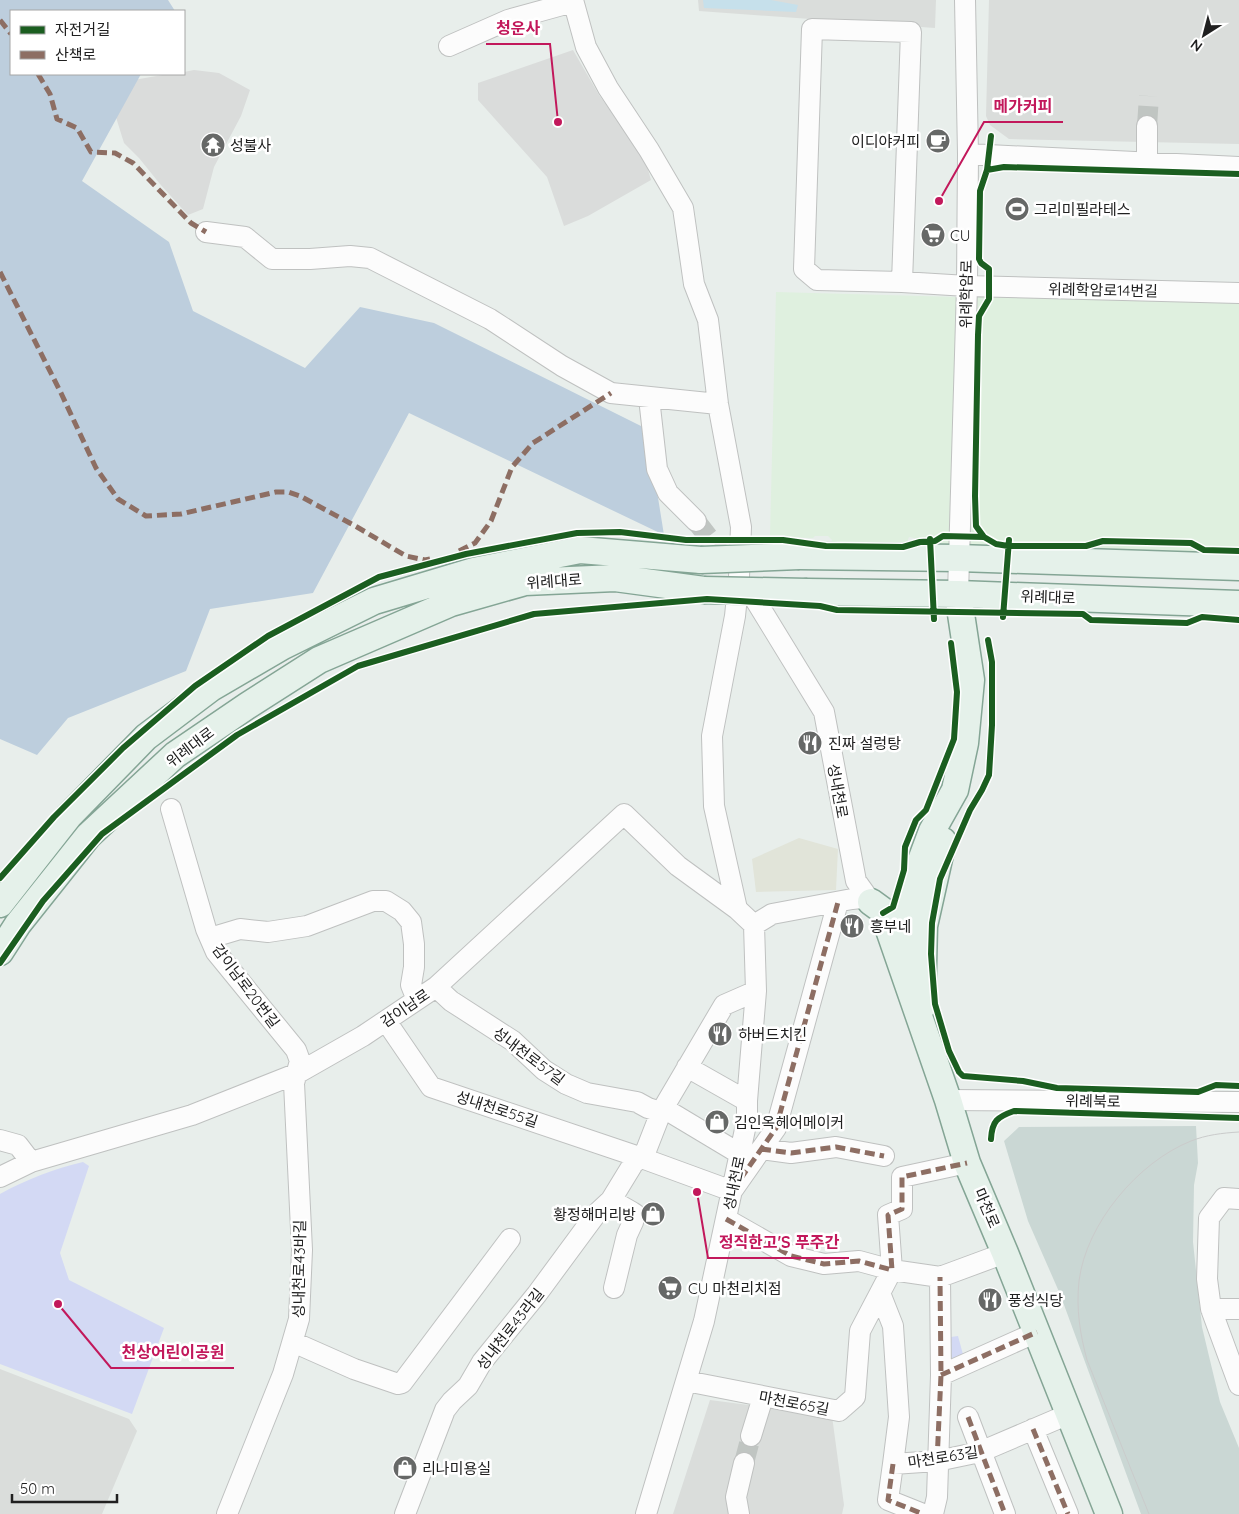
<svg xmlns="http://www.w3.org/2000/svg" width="1239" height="1514" viewBox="0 0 1239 1514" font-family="Quicksand,'Noto Sans KR',sans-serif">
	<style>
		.residential { fill: #dadddb }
		.commercial { fill: #dff0df }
		.industrial { fill: #e1e4d9 }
		.religious { fill: #dadcdb }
		.construction { fill: #cad7d4 }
		.grass { fill: #c6e0eb }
		.forest { fill: #bdcedd }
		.park { fill: #d3d9f4 }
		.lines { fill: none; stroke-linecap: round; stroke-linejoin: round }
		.minor-tunnel { stroke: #c0c5c2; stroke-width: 20; stroke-dasharray: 20 10; stroke-linecap: butt }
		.minor-casing { stroke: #bfc1c0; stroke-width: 22 }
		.major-casing { stroke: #84a595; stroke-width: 29 }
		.minor { stroke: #fcfcfc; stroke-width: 20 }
		.major { stroke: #e5f1ea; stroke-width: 26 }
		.tram { stroke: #cacbcb; stroke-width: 1 }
		.major-bridge-casing { stroke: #84a595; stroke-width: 29; stroke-linecap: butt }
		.major-bridge { stroke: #e5f1ea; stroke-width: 26 }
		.quiet { stroke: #8d6e63; stroke-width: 5; stroke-dasharray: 10 5; stroke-linecap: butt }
		.cycleway-casing { stroke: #fff; stroke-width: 9 }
		.cycleway { stroke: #1b5e20; stroke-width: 6 }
		.labels { text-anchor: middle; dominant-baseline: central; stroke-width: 5; stroke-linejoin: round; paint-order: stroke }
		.poi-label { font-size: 15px; fill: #202020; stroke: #fff; text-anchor: start }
		.street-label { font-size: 15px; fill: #202020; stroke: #fff }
		.leader { fill: none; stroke: #c2185b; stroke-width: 2 }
		.callout-dot { fill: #c2185b; stroke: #fff; stroke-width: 2 }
		.callout-label { font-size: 16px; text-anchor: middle; font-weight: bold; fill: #c2185b; stroke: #fff; stroke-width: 5; stroke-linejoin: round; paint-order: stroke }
	</style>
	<rect width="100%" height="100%" fill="#e8eeeb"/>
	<path class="residential" d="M698,0H936L935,28L699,11Z
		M989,0H1239V144L1009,139L990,125L986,116Z
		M0,1369L129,1419L137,1431L102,1514H0Z
		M710,1400L832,1416L844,1505L842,1514H673Z"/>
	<path class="commercial" d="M776,292L958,297V294L1239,301V559L1172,552L1076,548L1028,550L947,545L909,537L907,542H831L832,540L828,536H815L813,538L785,537V535L770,536Z"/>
	<path class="industrial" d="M799,838L838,849L836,890L756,892L752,859Z"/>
	<path class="religious" d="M573,50L599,95L644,156L651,180L588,216L564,226L547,177L478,100V83Z
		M194,70L219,73L250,90L241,116L214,167L203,209L188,215L160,184L139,158L124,143L115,114L128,81L168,74H184V72Z"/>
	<path class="construction" d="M1196,1126L1198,1163L1194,1185L1193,1242L1202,1327L1220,1402L1239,1448V1514H1141L1060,1294L1028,1221L1004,1141L1019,1127Z"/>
	<path class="grass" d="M703,0H771L798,5L796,12L704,8Z"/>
	<path class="forest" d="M0,0H168L175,11H11V74H141L82,181L169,242L193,311L305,368L360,307L434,323L647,429L664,535L409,413L313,593L210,609L186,671L68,718L37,755L0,739Z"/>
	<path class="park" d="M83,1162L89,1166L60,1253L69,1280L164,1328L132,1414L0,1364V1194C27,1179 54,1169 83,1162Z
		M958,1336L964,1358L947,1366L944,1338Z"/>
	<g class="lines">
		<path class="minor-tunnel" d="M1147,126L1149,96
			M696,521L731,567
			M744,1463L751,1436"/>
		<defs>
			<path id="minor" d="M573,0L586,47L608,88L649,150L683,208L694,284L708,320L718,404L741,527L739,577L735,616L712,736L714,806L737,909L754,925
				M449,46L508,20L573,2
				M968,154L1239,167
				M1147,163V126
				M206,232L245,237L272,259H310L350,256L370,258L490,319L562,366L611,393L718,404
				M902,282L911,32L812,29L804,269L817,280L902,282L967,286L1239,293
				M649,398L657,469L668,493L696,521
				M958,594L967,286L968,154L965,0
				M756,601L824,712L856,881L871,902
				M171,809L206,929L216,952L296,1050L300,1061L294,1083L302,1250L299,1319L283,1374L227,1514
				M210,938L240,929L268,932L307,926L373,901H386L402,911L411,922L414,944V967L411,985L417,1000
				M436,987L451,1001L513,1041L544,1070L566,1084L587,1093L637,1102L648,1108L661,1112H670L740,1154
				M386,1021L431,1087L639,1157L732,1191L776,1128L838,902
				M687,1067L747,1101
				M948,1100L1239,1102
				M0,1140L18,1145L31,1162
				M761,1149L791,1153L836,1147L884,1156
				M0,1177L31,1162L192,1115L298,1073L363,1036L436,987L624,814L678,866L737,909
				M1239,1199L1224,1198L1209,1218L1207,1279L1211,1309L1239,1385
				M611,1200L632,1212L635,1214L633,1222L627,1235L614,1288
				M726,1219L791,1256L824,1264L859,1261L892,1270L888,1215L902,1209V1177L967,1163
				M880,1293L893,1326L899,1417L893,1464L937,1461L980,1452L1069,1414
				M1211,1309H1239
				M293,1342L354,1369L398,1384L402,1383L510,1239
				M941,1375L1037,1332
				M686,1381L839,1411L855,1397L860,1331L892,1270L940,1277L1005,1253
				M968,1417L1005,1514
				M1033,1429L1068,1514
				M751,1436L763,1397
				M893,1464L888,1500L923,1514
				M405,1514L445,1410L452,1401L468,1386L482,1362L537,1294L596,1214L611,1200L633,1164L645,1153L661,1112L724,1005L756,991
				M646,1514L704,1321L747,1120V1101L756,991L754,925L772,914L852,899L861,898L871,902
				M739,1514L736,1497L744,1463
				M933,1514L937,1497L941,1375L940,1277"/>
			<path id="major" d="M799,556L958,558L1239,567
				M807,592L958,594L1239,604
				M871,902L882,910L886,921L948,1100L967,1163L1005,1253L1109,1514
				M0,904L69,816L146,737L211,688L283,646L374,601L474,571L580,550L701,560
				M0,952L18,924L88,836L175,755L247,706L319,660L451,603L525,582L615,578L704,590
				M903,952L900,936L916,874L932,831L955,790L965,743L971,680L958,594
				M922,1007L924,926L943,841"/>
		</defs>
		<use href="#minor" class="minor-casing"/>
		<use href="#major" class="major-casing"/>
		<use href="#minor" class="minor"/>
		<use href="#major" class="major"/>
		<path class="tram" d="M1149,1514L1087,1360C1080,1334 1076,1309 1079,1281C1086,1224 1138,1162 1191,1141C1206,1135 1222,1133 1239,1132"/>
		<defs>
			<path id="major-bridge" d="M701,560L799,556
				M704,590L807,592"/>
		</defs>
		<use href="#major-bridge" class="major-bridge-casing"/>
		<use href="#major-bridge" class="major-bridge"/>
		<path class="quiet" d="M0,20L11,34
			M38,74L50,94L57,119L77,128L91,152L115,153L133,163L191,223L206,232
			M0,272L61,393L96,468L118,499L146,516L181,514L276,492H288L300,496L357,527L406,556L425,560L430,559
			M459,551L475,543L491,521L512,467L533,443L611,393
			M761,1149L791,1153L836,1147L884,1156
			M732,1191L776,1128L838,902
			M726,1219L791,1256L824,1264L859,1261L892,1270L888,1215L902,1209V1177L967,1163
			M941,1375L1037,1332
			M968,1417L1005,1514
			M1033,1429L1068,1514
			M937,1461L941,1375L940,1277
			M893,1464L888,1500L923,1514"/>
		<defs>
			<path id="cycleway" d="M987,170L1004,167L1239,174
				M984,537L976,526L975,496L978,335L979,316L989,299V269L981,263L979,259L980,191L987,170L991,136
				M930,539L934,619
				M1003,617L1009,540
				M988,640L992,662V725L989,775L982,790L970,810L940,879L932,923L931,954L935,1004L949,1051L959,1072L963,1076L1023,1081L1057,1088L1198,1092L1216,1085L1239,1086
				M0,878L54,817L123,748L195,686L268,636L379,577L466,554L577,533L620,532L686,540H783L826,546L903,547L920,542L935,541L943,536L984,537L996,544L1008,546H1086L1103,541L1191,543L1204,550L1239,551
				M883,913L893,907L904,870L905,847L916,820L926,810L954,739L957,692L951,643
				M0,963L43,901L102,834L237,735L358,666L534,614L707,599L820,606L837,610L1083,614L1091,620L1187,623L1202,617L1239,620
				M991,1139C992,1121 997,1117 1014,1111L1239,1118"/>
		</defs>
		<use href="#cycleway" class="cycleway-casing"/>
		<use href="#cycleway" class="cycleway"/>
	</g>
	<defs>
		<symbol id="cafe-disc" viewBox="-11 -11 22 22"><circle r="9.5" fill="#666867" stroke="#fff"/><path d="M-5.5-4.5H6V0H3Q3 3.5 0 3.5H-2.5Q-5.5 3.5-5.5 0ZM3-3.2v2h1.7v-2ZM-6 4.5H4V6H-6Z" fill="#fff"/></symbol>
		<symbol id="temple-disc" viewBox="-11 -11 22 22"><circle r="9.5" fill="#666867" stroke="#fff"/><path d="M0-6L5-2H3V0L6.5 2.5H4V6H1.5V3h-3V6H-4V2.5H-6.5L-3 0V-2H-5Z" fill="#fff"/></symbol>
		<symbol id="stadium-disc" viewBox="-11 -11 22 22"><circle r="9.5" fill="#666867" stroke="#fff"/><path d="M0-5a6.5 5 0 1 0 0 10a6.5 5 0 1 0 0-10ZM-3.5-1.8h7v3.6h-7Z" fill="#fff"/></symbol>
		<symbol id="supermarket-disc" viewBox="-11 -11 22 22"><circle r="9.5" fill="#666867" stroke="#fff"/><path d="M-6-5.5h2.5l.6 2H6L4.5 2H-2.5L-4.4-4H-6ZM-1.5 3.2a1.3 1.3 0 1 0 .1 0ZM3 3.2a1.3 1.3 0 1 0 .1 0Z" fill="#fff"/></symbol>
		<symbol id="restaurant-disc" viewBox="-11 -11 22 22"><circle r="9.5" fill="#666867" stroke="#fff"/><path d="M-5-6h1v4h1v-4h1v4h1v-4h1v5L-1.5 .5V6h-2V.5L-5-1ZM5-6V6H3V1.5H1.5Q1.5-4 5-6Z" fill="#fff"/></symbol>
		<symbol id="shop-disc" viewBox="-11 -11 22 22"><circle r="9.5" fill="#666867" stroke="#fff"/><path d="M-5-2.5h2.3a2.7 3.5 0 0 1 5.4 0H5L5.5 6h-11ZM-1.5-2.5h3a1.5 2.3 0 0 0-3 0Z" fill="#fff"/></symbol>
	</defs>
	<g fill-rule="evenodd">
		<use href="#cafe-disc" x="924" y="127" width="28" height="28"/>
		<use href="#temple-disc" x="199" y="131" width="28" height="28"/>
		<use href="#stadium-disc" x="1003" y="195" width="28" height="28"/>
		<use href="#supermarket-disc" x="919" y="221" width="28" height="28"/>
		<use href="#restaurant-disc" x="796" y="729" width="28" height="28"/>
		<use href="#restaurant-disc" x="838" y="912" width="28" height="28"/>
		<use href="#restaurant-disc" x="706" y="1020" width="28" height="28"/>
		<use href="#shop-disc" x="703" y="1108" width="28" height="28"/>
		<use href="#shop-disc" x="639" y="1200" width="28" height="28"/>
		<use href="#supermarket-disc" x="656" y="1274" width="28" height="28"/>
		<use href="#restaurant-disc" x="976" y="1286" width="28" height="28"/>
		<use href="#shop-disc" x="391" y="1454" width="28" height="28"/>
	</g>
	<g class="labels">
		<g class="poi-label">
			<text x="920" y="141" text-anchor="end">이디야커피</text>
			<text x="230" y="145">성불사</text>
			<text x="1034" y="209">그리미필라테스</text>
			<text x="950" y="235">CU</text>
			<text x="828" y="743">진짜 설렁탕</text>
			<text x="870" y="926">흥부네</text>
			<text x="738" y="1034">하버드치킨</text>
			<text x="734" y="1122">김인옥헤어메이커</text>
			<text x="636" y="1214" text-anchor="end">황정해머리방</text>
			<text x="688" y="1288">CU 마천리치점</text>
			<text x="1008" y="1300">풍성식당</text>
			<text x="422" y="1468">리나미용실</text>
		</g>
		<g class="street-label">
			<text transform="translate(1103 290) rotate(1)">위례학암로14번길</text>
			<text transform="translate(966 294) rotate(-89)">위례학암로</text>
			<text transform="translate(554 581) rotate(-4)">위례대로</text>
			<text transform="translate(1048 597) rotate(2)">위례대로</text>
			<text transform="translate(190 747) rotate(-37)">위례대로</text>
			<text transform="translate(838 791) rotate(80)">성내천로</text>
			<text transform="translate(246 986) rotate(53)">감이남로20번길</text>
			<text transform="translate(405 1008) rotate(-34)">감이남로</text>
			<text transform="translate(529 1056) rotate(37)">성내천로57길</text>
			<text transform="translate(1093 1101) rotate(1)">위례북로</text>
			<text transform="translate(497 1109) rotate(18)">성내천로55길</text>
			<text transform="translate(734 1183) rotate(-78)">성내천로</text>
			<text transform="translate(987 1208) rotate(67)">마천로</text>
			<text transform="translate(299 1269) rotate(-89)">성내천로43바길</text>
			<text transform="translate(510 1329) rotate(-52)">성내천로43라길</text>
			<text transform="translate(794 1403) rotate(11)">마천로65길</text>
			<text transform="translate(943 1457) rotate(-9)">마천로63길</text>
		</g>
	</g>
	<path class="leader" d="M558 122L550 44H486M939 201L984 122H1063M697 1192L708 1258H849M58 1304L111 1368H234"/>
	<g class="callout-dot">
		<circle cx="558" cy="122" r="5"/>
		<circle cx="939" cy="201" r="5"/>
		<circle cx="697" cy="1192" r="5"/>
		<circle cx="58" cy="1304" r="5"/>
	</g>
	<g class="callout-label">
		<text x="518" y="34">청운사</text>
		<text x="1023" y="112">메가커피</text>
		<text x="779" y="1248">정직한고'S 푸주간</text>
		<text x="173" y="1358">천상어린이공원</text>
	</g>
	<rect x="10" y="10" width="175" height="65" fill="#ffffff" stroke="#a6a6a6"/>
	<rect x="20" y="26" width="25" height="8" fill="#1b5e20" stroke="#a6a6a6"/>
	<text x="55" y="35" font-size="15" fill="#202020">자전거길</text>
	<rect x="20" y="51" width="25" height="8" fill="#8d6e63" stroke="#a6a6a6"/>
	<text x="55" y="60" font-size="15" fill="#202020">산책로</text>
	<g transform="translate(1204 35) rotate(216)" stroke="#ffffff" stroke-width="4" paint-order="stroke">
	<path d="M0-4L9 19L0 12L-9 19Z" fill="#202020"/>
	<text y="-8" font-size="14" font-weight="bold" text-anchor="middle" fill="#202020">N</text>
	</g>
	<path d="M12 1494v8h105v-8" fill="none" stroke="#202020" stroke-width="2.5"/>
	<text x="20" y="1494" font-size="15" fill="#202020" stroke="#ffffff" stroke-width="4" paint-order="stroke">50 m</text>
</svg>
